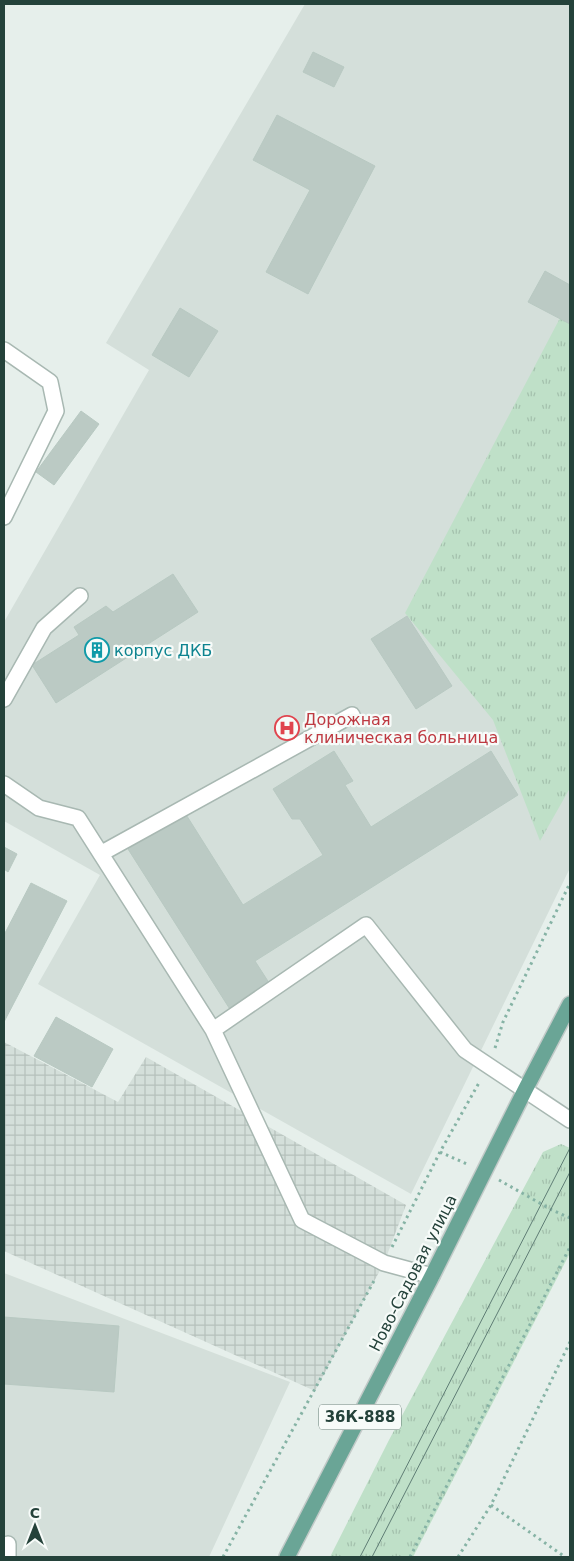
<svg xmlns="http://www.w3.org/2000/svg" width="574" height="1561" viewBox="0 0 574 1561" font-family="'DejaVu Sans',sans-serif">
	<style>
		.built { fill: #d4dfda }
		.industrial { fill: url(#industrial-grid) }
		.grass { fill: url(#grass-tufts) }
		.building { fill: #bbcac4; stroke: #b8c9c2 }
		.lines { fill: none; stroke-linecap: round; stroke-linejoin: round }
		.minor-casing { stroke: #a8b8b2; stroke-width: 18 }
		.major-casing { stroke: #c2cac8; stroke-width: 18 }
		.path { stroke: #86b3a5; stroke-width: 3; stroke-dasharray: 2.5 4; stroke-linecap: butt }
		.minor { stroke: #fff; stroke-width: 15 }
		.major { stroke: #6aa596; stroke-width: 15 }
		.tram { stroke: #5f7d75; stroke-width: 1 }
		.labels { text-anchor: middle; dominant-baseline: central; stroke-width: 4.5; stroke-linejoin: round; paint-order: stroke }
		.shield { fill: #f7fbf9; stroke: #637a73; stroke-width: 1 }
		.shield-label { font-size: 15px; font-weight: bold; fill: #24423a }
		.culture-label { font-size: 16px; fill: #0d838f; stroke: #f7fbf9; text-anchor: start }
		.health-label { font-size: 16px; fill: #be3a42; stroke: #f7fbf9; text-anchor: start }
		.street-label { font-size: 16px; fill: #24423a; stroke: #f7fbf9 }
	</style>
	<defs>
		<pattern id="industrial-grid" width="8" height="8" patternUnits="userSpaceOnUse" patternTransform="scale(1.25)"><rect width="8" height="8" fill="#d4dfda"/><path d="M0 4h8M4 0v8" fill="none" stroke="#b6c1bc"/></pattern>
		<pattern id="grass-tufts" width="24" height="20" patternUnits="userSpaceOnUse" patternTransform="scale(1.25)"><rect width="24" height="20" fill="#bfe0c8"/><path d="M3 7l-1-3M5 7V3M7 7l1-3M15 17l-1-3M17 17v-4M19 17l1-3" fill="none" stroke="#a4c1ad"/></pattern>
	</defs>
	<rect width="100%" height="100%" fill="#e6efeb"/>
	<path class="built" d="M305,4H570V868L411,1194L38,984L100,875L4,821V622L149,370L106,343Z
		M4,1273L290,1382L209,1557H4Z"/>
	<path class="industrial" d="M4,1042L118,1102L146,1057L406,1205L384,1263L315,1391L4,1251Z"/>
	<path class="grass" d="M570,299V788L540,841L493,720L405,613Z
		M561,1144L570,1148V1253L413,1557H330L389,1440L543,1152Z"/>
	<path class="building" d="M313,52L344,67L334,87L303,72Z
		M277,115L375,166L308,294L266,272L310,190L253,160Z
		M545,271L570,285V324L528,302Z
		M180,308L218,331L189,377L152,355Z
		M81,411L99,424L54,485L36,472Z
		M173,574L198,612L56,703L32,665L79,635L74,627L106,606L113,612Z
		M407,616L452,686L416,709L371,639Z
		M334,751L353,781L345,785L371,827L491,751L518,795L255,961L273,989L233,1014L128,849L185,813L243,905L323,855L300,819H292L273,789Z
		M4,847L17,854L8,872L4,869Z
		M31,883L67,901L4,1022V935Z
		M56,1017L113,1049L92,1087L34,1056Z
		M4,1317L119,1326L114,1392L4,1384Z"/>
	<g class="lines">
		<defs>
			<path id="minor" d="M4,350L50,382L56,411L4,517
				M4,699L44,628L80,596
				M4,784L39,808L78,818L213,1030L302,1220L384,1263L432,1276
				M102,853L352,715
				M213,1030L366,925L465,1050L570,1120
				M8,1557V1544"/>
			<path id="major" d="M287,1557L432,1276L525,1090L570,1004"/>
		</defs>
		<use href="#minor" class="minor-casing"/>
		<use href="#major" class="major-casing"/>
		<path class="path" d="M495,1048L503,1022L570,883
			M440,1152L467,1164
			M499,1180L552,1210L570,1218
			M392,1247L440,1152L480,1081
			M491,1505L565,1557
			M223,1557L375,1279
			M410,1557L570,1247
			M458,1557L491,1505L570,1342"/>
		<use href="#minor" class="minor"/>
		<use href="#major" class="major"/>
		<path class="tram" d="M360,1557L570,1148
			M372,1557L570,1172"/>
	</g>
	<defs>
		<symbol id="building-ring" viewBox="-11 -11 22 22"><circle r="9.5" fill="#f7fbf9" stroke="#0f9aa8" stroke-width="1.5"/><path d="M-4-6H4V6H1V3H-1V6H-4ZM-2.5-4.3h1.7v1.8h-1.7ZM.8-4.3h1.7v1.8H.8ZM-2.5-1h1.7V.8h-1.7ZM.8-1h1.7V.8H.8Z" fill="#0f9aa8"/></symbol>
		<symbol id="hospital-ring" viewBox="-11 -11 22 22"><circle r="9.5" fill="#f7fbf9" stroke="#e0444e" stroke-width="1.5"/><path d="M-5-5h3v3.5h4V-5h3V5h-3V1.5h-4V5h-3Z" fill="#e0444e"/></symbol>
	</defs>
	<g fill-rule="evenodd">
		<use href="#building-ring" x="83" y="636" width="28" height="28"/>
		<use href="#hospital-ring" x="273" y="714" width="28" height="28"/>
	</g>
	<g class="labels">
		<rect class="shield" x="319" y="1404.5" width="82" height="25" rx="4"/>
		<g class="shield-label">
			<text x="360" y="1417">36К-888</text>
		</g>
		<g class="culture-label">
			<text x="114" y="650">корпус ДКБ</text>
		</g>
		<g class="health-label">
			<text x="304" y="719">Дорожная<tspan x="304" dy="18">клиническая больница</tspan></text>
		</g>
		<g class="street-label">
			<text transform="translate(413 1273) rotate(-63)">Ново-Садовая улица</text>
		</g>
	</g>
	<rect width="574" height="1561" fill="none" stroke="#24423a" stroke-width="10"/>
	<g transform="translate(35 1526)" stroke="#f7fbf9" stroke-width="4" paint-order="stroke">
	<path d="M0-4L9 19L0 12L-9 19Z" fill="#24423a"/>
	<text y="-8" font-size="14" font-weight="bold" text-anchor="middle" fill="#24423a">С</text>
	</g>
</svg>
